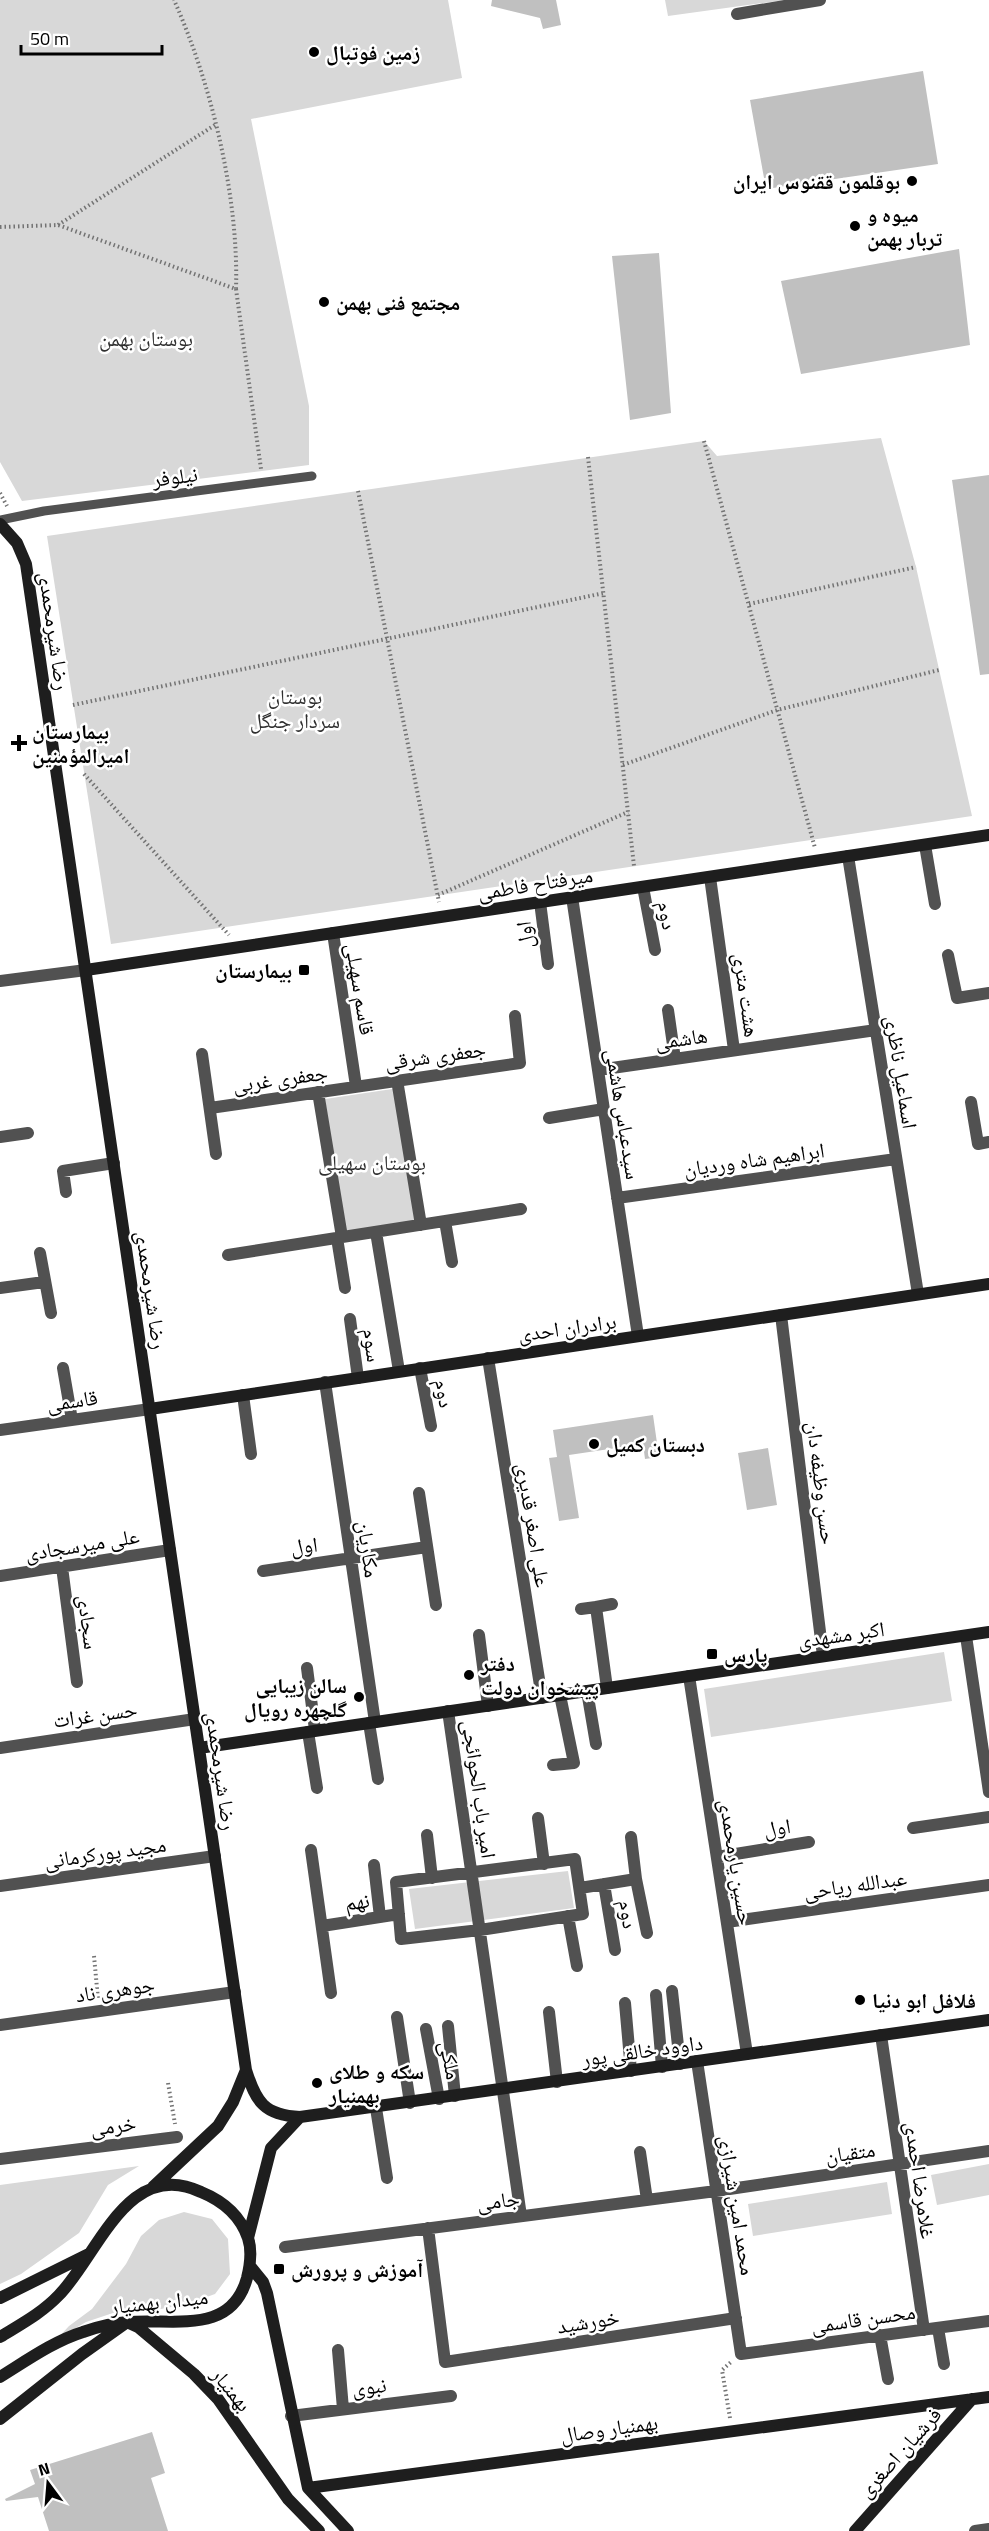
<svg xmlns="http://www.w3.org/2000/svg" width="989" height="2531" viewBox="0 0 989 2531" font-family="'Titillium Web','Noto Naskh Arabic',sans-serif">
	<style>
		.green { fill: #d8d8d8 }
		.building { fill: #c0c0c0 }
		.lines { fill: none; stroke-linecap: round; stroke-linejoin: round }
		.path { stroke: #737373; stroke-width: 4; stroke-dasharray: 1.5 3; stroke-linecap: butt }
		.lane { stroke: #515151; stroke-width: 9 }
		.street { stroke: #515151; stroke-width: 12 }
		.secondary { stroke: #1e1e1e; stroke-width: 12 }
		.poi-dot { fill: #000; stroke: #fff; stroke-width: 2 }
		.labels { text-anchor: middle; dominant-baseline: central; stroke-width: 5; stroke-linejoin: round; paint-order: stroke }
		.poi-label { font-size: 21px; font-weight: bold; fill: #000; stroke: #fff; text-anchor: start }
		.park-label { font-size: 21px; fill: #2f2f2f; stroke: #fff }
		.street-label { font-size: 21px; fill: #000; stroke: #fff }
	</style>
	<rect width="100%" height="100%" fill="#fff"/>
	<path class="green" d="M0,0H448L462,78L251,119L309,406V465L22,501L0,462Z
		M665,0H785L668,16Z
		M881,438L916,567L972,816L111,944L47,536L704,441L717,456Z
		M399,1088L419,1226L345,1237L325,1099Z
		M944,1652L952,1701L711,1737L704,1689Z
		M568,1871L574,1908L415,1929L409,1889Z
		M989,2164V2195L937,2205L931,2175Z
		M139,2166L108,2185L79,2233L21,2274L0,2284V2185Z
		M887,2182L892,2214L753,2236L748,2204Z
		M184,2212L212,2219L228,2239L230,2274L215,2294L187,2304L161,2309L122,2310L86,2322L57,2339L69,2326L92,2309L126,2264L141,2236L159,2220Z"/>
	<path class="building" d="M492,0H556L561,25L543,29L540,18L491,6Z
		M923,71L938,164L766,189L750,100Z
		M959,249L970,345L801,374L781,281Z
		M659,253L671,413L630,420L612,256Z
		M989,475V674L980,675L952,480Z
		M653,1415L659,1457L645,1459L643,1444L569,1455L579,1518L559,1521L549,1458L557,1457L553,1430Z
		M768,1448L777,1505L747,1510L738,1453Z
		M152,2432L165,2473L151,2478L168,2531H49L38,2497L6,2501L5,2499L35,2484L30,2470Z"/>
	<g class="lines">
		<path class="path" d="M58,225L215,125
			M0,227L58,225L236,289C239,197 211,83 174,0
			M236,289L261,469
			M704,441L815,848
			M588,457L634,866
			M358,491L439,902
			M0,493L7,506
			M749,604L916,567
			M73,705L604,593
			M623,765L777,710L939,670
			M84,774L229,935
			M438,895L628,812
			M94,1956L98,1999
			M168,2083L175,2124
			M730,2418L722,2370L731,2362"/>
		<path class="lane" d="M0,520L44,511L312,476"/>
		<path class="street" d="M737,14L820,0
			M925,845L935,904
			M848,856L918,1294
			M710,877L734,1050
			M643,887L655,950
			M572,897L638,1336
			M540,902L548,964
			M333,933L356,1086
			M948,955L957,998L989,993
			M0,981L86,970
			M668,1010L675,1059
			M202,1054L216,1154
			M598,1070L876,1030
			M397,1080L421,1225
			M318,1092L342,1237
			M971,1102L978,1144L989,1142
			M210,1108L520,1063L515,1016
			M549,1118L604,1109
			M0,1137L28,1133
			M66,1192L63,1171L114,1163
			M617,1198L896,1159
			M445,1221L452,1262
			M376,1232L399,1371
			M337,1238L345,1288
			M40,1253L51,1313
			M228,1255L521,1209
			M0,1288L44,1282
			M781,1315L823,1656
			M350,1319L358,1378
			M488,1358L542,1698
			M63,1368L72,1420
			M420,1368L431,1426
			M325,1382L375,1722
			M243,1395L251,1454
			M0,1430L150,1409
			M419,1493L436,1605
			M62,1567L77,1682
			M263,1571L427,1547
			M0,1576L170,1550
			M581,1609L596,1607
			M479,1635L488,1706
			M966,1636L989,1792
			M307,1668L315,1730
			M689,1676L747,2054
			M607,1688L596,1607L612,1604
			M587,1691L596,1744
			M448,1711L521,2216
			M369,1723L378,1779
			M308,1732L317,1788
			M0,1748L195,1719
			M553,1765L574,1763L560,1695
			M538,1818L544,1864
			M913,1828L989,1817
			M427,1835L432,1878
			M631,1837L636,1879L647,1933
			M311,1850L331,1993
			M717,1857L809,1842
			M575,1859L583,1914L480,1930L401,1939L396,1882Z
			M374,1865L380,1917
			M604,1884L615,1950
			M0,1886L215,1856
			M580,1888L636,1879
			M568,1916L577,1966
			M727,1922L989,1885
			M322,1926L399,1914
			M672,1991L680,2064
			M656,1995L662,2067
			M625,2003L631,2071
			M549,2012L557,2082
			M397,2017L410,2103
			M0,2025L235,1992
			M448,2026L455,2096
			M426,2029L439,2099
			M881,2035L924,2330
			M697,2061L741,2354L989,2321
			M376,2108L387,2178
			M640,2152L647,2200
			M0,2159L177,2137
			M428,2228L445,2362L736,2318
			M285,2247L716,2191L989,2151
			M938,2328L944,2364
			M880,2335L888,2379
			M338,2350L343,2409
			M291,2416L451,2396
			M975,2531L989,2529"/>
		<path class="secondary" d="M0,524L17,543L26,564L246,2070C256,2102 264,2115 300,2117L989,2020
			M86,970L989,835
			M150,1409L989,1284
			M199,1748L989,1632
			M153,2187L218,2126L233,2102L246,2070
			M248,2238L271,2148L300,2117
			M250,2266L263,2282L267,2293L308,2488
			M0,2298L89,2254
			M0,2337C21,2324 42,2313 59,2295C98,2255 128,2157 201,2192C223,2201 240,2215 248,2238C252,2250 250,2266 247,2278C231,2336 173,2318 128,2322C113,2323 97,2327 83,2332C54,2341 26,2361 0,2377
			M0,2419L82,2354L127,2322L138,2327L194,2374L218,2399L288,2499L319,2531
			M308,2488L989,2397
			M308,2488L348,2531
			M855,2531L972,2399"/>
	</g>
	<g class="poi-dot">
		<circle cx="314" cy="52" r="6"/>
		<circle cx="912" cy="181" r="6"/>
		<circle cx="855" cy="226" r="6"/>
		<circle cx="324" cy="302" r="6"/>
		<path d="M16 734h6v6h6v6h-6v6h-6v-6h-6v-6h6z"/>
		<rect x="298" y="964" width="12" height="12" rx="3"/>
		<circle cx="594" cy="1444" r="6"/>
		<rect x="706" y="1648" width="12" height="12" rx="3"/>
		<circle cx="469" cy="1675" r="6"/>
		<circle cx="359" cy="1697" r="6"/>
		<circle cx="860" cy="2000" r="6"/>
		<circle cx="317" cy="2083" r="6"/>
		<rect x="273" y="2263" width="12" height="12" rx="3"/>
	</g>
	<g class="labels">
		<g class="poi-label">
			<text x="326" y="52">زمین فوتبال</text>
			<text x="900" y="181" text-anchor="end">بوقلمون ققنوس ایران</text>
			<text x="867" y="214">میوه و<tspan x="867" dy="24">تربار بهمن</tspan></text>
			<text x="336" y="302">مجتمع فنی بهمن</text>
			<text x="32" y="731">بیمارستان<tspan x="32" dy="24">امیرالمؤمنین</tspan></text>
			<text x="292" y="970" text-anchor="end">بیمارستان</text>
			<text x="606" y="1444">دبستان کمیل</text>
			<text x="724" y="1654">پارس</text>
			<text x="481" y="1663">دفتر<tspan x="481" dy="24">پیشخوان دولت</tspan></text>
			<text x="347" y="1685" text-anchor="end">سالن زیبایی<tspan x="347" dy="24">گلچهره رویال</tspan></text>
			<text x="872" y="2000">فلافل ابو دنیا</text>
			<text x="329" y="2071">سکه و طلای<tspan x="329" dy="24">بهمنیار</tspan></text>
			<text x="291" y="2269">آموزش و پرورش</text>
		</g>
		<g class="park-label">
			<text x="146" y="338">بوستان بهمن</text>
			<text x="295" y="696">بوستان<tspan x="295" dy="24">سردار جنگل</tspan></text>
			<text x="372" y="1162">بوستان سهیلی</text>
		</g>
		<g class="street-label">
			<text transform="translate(175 476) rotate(-7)">نیلوفر</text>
			<text transform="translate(55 631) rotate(82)">رضا شیرمحمدی</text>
			<text transform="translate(535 883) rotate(-9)">میرفتاح فاطمی</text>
			<text transform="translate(668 915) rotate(79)">دوم</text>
			<text transform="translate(524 935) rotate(-97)">اول</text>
			<text transform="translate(361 989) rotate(81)">قاسم سهیلی</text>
			<text transform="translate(747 995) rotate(82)">هشت متری</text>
			<text transform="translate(681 1038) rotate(-8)">هاشمی</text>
			<text transform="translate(435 1055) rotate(-8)">جعفری شرقی</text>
			<text transform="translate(902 1072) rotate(81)">اسماعیل ناظری</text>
			<text transform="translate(280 1078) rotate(-8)">جعفری غربی</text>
			<text transform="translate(624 1114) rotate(81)">سیدعباس هاشمی</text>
			<text transform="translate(754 1159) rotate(-8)">ابراهیم شاه وردیان</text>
			<text transform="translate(152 1290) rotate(82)">رضا شیرمحمدی</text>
			<text transform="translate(567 1327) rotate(-8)">برادران احدی</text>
			<text transform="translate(373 1345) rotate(82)">سوم</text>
			<text transform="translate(445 1393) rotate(79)">دوم</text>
			<text transform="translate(72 1400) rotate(-8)">قاسمی</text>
			<text transform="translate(822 1483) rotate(83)">حسن وظیفه دان</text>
			<text transform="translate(534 1525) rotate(81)">علی اصغر قدیری</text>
			<text transform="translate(82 1544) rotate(-9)">علی میرسجادی</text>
			<text transform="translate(304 1545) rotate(-7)">اول</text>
			<text transform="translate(369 1549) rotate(82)">مکاریان</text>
			<text transform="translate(89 1622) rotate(83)">سجادی</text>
			<text transform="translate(841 1634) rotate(-8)">اکبر مشهدی</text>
			<text transform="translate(95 1714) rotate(-8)">حسن غرات</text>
			<text transform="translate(222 1771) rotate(82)">رضا شیرمحمدی</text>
			<text transform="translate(480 1789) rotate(82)">امیر باب الحوائجی</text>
			<text transform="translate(777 1827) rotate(-9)">اول</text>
			<text transform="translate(105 1852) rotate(-8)">مجید پورکرمانی</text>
			<text transform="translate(737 1862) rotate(81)">حسین یارمحمدی</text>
			<text transform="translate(855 1884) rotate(-8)">عبدالله ریاحی</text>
			<text transform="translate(357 1901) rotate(-9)">نهم</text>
			<text transform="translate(629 1914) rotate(81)">دوم</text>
			<text transform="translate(115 1989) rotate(-8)">جوهری ناد</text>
			<text transform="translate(642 2050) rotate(-8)">داوود خالقی پور</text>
			<text transform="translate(451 2060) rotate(79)">ملکی</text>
			<text transform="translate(113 2125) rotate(-7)">خرمی</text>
			<text transform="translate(850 2152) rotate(-8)">متقیان</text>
			<text transform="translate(921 2180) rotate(82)">غلامرضا احمدی</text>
			<text transform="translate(498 2200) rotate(-7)">جامی</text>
			<text transform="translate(738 2205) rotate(81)">محمد امین شیرازی</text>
			<text transform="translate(159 2301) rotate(-6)">میدان بهمنیار</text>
			<text transform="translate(863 2318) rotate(-8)">محسن قاسمی</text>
			<text transform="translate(588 2321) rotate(-9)">خورشید</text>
			<text transform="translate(369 2386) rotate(-7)">نبوی</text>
			<text transform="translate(232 2389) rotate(51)">بهمنیار</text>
			<text transform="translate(609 2428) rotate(-8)">بهمنیار وصال</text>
			<text transform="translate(899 2452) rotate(-48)">فرشیان اصغری</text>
		</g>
	</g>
	<g transform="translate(48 2483) rotate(344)" stroke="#ffffff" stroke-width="4.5" paint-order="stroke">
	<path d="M0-4.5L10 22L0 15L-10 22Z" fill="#000000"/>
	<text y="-9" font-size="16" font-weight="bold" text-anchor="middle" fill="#000000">N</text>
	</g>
	<path d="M21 45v9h141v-9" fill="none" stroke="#000000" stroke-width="3"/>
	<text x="30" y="45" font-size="18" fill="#000000" stroke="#ffffff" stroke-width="4.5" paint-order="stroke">50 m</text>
</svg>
